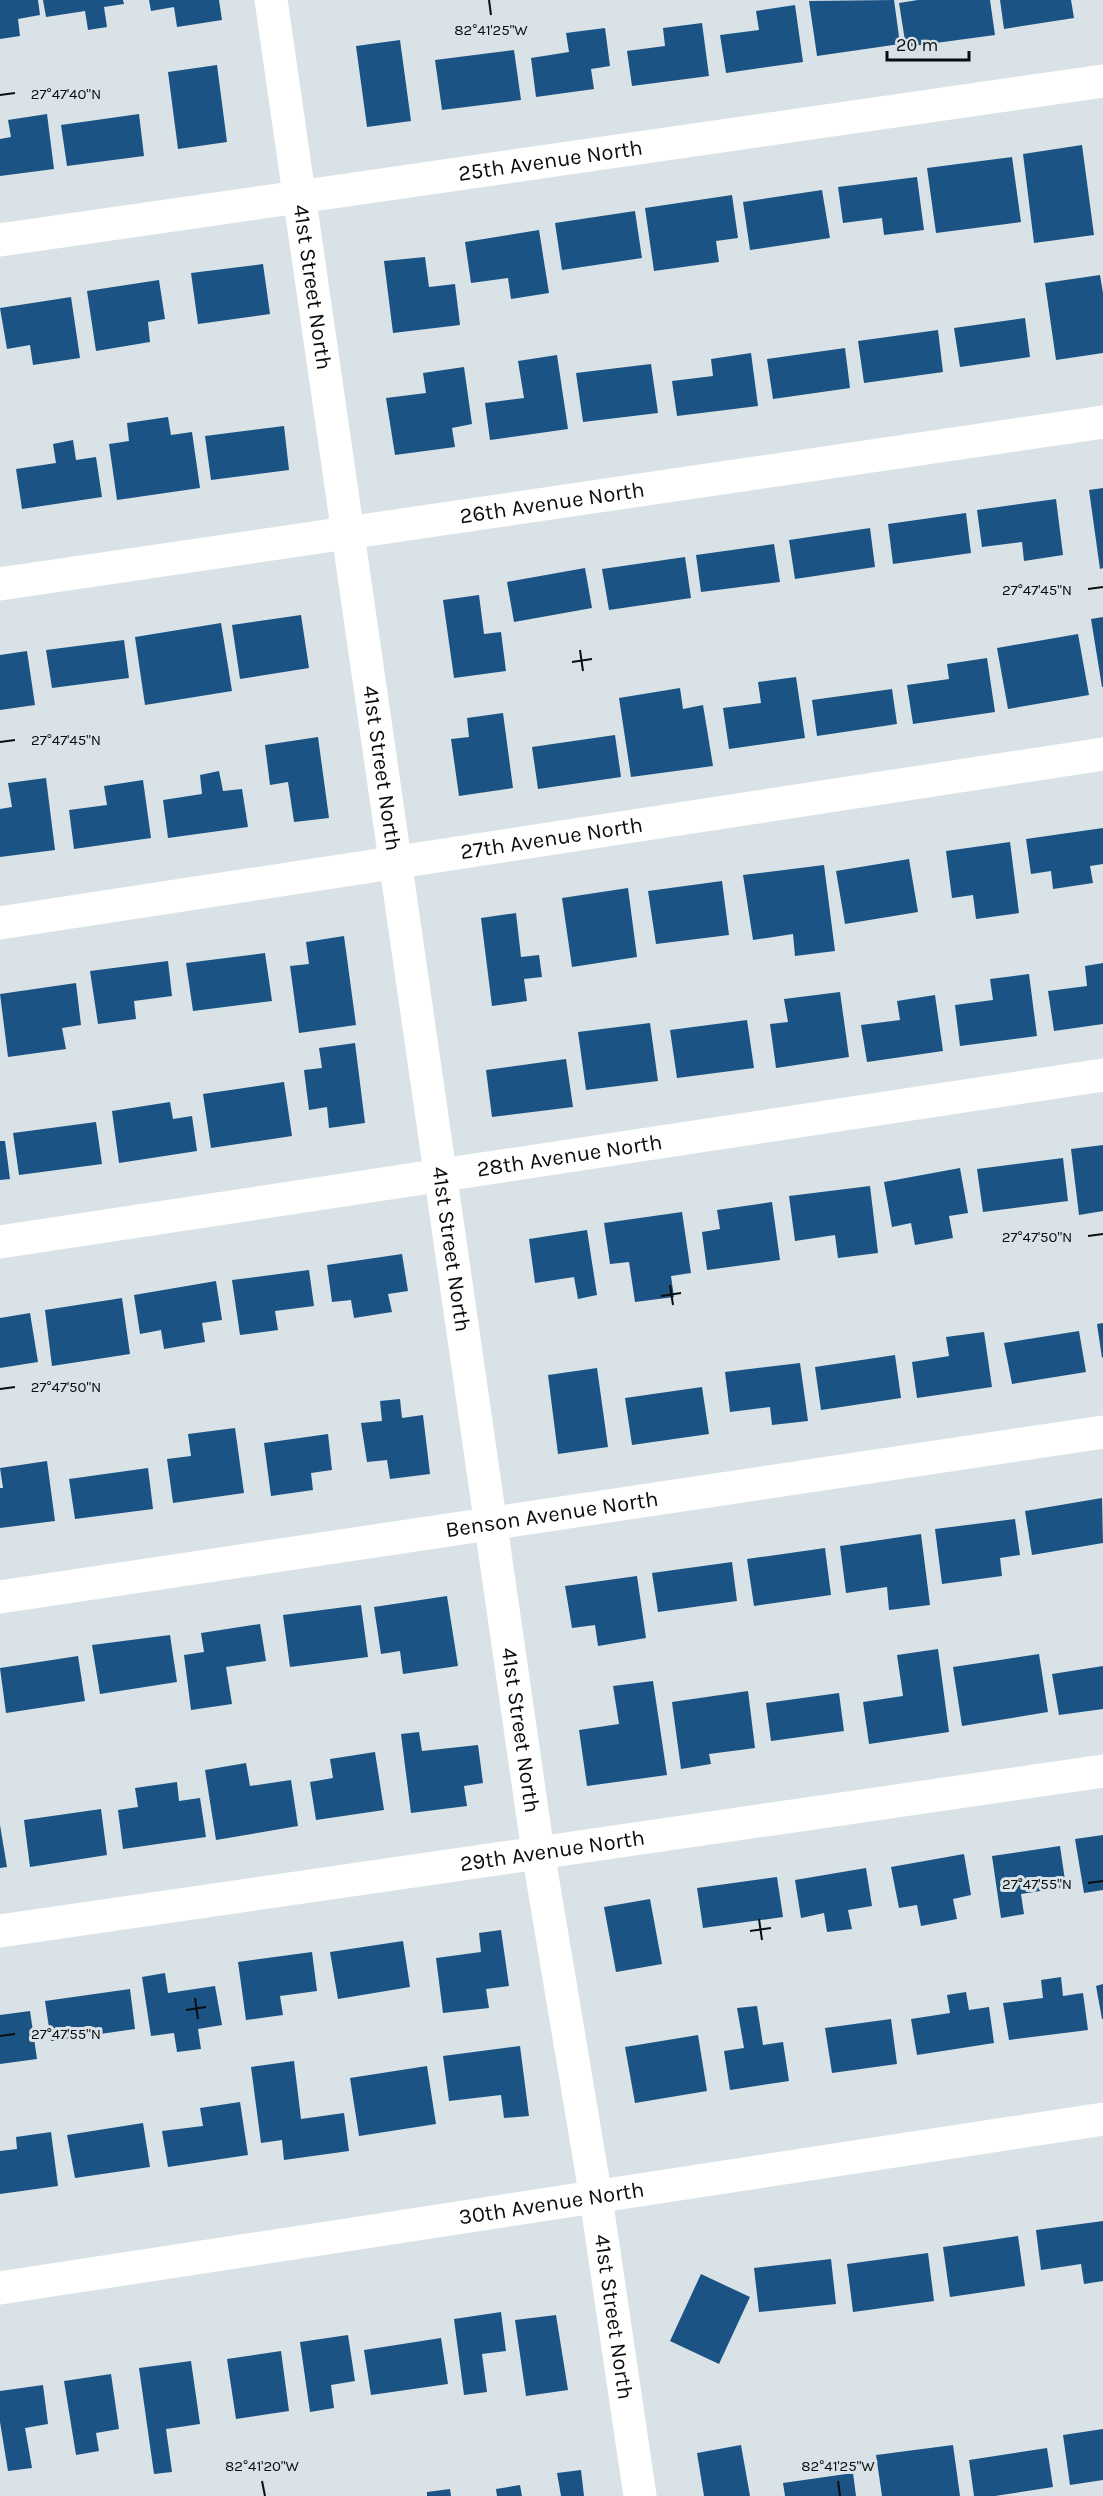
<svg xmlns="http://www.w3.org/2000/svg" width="1103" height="2496" viewBox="0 0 1103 2496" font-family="Karla,sans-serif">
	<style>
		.building { fill: #1b5484 }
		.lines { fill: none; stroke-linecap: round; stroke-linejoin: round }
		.minor { stroke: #fff; stroke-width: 33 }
		.ticks { fill: none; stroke: #0b0e10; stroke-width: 2 }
		.labels { text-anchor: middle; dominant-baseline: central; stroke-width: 6; stroke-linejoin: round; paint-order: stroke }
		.street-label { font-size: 22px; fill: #0b0e10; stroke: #d9e2e6 }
		.ticks-label { font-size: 15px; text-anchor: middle; fill: #0b0e10; stroke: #d9e2e6; stroke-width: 6; stroke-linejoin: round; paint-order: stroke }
	</style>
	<rect width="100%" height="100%" fill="#d9e2e6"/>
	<path class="building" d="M0,0H38L40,15L18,19L20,36L0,39Z
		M43,0H123L124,4L104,7L107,27L88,30L85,11L46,17Z
		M149,0H219L222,20L177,27L174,7L151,11Z
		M894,0L900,44L817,56L809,1Z
		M918,0H990L995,35L906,47L899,3Z
		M1000,0H1071L1074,18L1004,29Z
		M795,5L803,62L726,73L720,35L759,30L756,11Z
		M702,23L709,76L632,86L627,51L665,46L663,28Z
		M605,28L610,66L591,69L594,89L536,97L531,58L569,52L566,33Z
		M400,40L411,121L367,127L356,46Z
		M514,50L521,100L442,110L435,60Z
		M217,65L227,142L178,149L168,72Z
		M47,114L54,169L0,176V139L11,137L8,120Z
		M139,114L144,156L67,166L61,125Z
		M1082,145L1094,235L1034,243L1023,154Z
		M1012,157L1021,222L936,233L927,168Z
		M917,177L924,230L884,235L882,218L843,223L838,187Z
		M822,190L830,238L750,250L743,202Z
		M732,195L738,238L716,241L719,262L654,271L645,208Z
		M635,211L642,258L562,270L555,223Z
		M539,230L549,293L511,299L508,278L471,283L465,242Z
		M425,257L429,287L455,284L460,325L393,333L384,261Z
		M263,264L270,314L198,324L191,273Z
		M1100,275L1103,293V353L1056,360L1045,283Z
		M159,280L165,319L148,322L150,342L96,351L87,291Z
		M71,297L80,358L33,365L30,345L7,349L0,308Z
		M1025,318L1030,357L960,367L954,328Z
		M938,330L943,372L864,383L858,341Z
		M845,348L850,388L773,399L767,359Z
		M751,353L758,406L677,416L672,381L713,376L711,359Z
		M557,355L568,429L490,440L485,403L524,398L518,361Z
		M651,364L658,413L583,422L576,373Z
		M464,367L472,424L452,428L455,447L395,455L386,398L426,393L423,373Z
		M168,417L171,435L192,432L200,488L117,500L109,444L129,441L127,423Z
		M284,426L289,470L211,480L205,436Z
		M73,440L76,460L96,457L102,497L22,509L16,469L56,463L53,444Z
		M1103,488V568L1100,569L1089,490Z
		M1056,499L1063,555L1024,561L1022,542L982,547L977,510Z
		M966,513L971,553L893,564L888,524Z
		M870,528L875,567L795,579L789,540Z
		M774,544L780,582L701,592L696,555Z
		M685,557L691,598L609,610L602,569Z
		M585,568L592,608L514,622L507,582Z
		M479,595L484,634L501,632L506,671L454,678L443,600Z
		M301,615L309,668L240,679L232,625Z
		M1103,617V687H1102L1091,619Z
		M221,623L232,691L145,705L135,637Z
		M1078,634L1089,695L1008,709L997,648Z
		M124,640L129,678L52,688L46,650Z
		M27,651L35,705L0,710V655Z
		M987,658L995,712L913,724L907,685L949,679L947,664Z
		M796,677L805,738L729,749L723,708L761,703L758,682Z
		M680,688L683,709L703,705L713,766L631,777L619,698Z
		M892,689L897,724L817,736L812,700Z
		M503,713L513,788L459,796L451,739L469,737L467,718Z
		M615,735L621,777L538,789L532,747Z
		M318,737L329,818L294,822L288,782L270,785L265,745Z
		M219,771L223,791L242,789L248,827L168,838L163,800L202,794L200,775Z
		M46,778L55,850L0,857V809L12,807L8,783Z
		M143,780L151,838L74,849L69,810L107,805L104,786Z
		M1103,828V864L1090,866L1093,883L1053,889L1051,871L1031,874L1026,839Z
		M1010,842L1019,913L976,919L973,895L952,898L946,851Z
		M909,859L918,912L845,924L836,871Z
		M824,865L835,951L795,956L793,934L753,940L743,875Z
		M722,881L729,935L656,944L648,891Z
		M628,888L637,957L572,967L562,898Z
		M516,913L521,957L539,955L542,977L524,979L527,1001L492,1006L481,918Z
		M344,936L356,1025L299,1033L290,966L309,964L306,942Z
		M265,953L272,1001L193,1011L186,963Z
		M168,961L172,996L134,1001L136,1019L98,1024L90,971Z
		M1103,963V1024L1054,1031L1048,991L1087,986L1085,966Z
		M1029,974L1037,1036L960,1046L955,1005L993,1000L990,979Z
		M76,983L81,1025L62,1028L66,1049L8,1057L0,994Z
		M840,992L849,1057L776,1068L770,1024L788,1022L784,999Z
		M935,995L943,1051L867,1062L861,1025L900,1020L897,1001Z
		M747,1020L754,1068L677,1078L670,1030Z
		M650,1023L658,1081L586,1090L578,1032Z
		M355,1043L365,1123L329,1128L327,1107L309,1110L304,1070L322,1068L319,1048Z
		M566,1059L573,1107L492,1117L486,1070Z
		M284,1082L292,1136L211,1148L203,1094Z
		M170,1102L173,1119L192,1116L197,1151L119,1163L112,1111Z
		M96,1122L102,1164L19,1175L13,1133Z
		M0,1141H5L10,1179L0,1180Z
		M1103,1145V1211L1079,1215L1071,1149Z
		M1063,1158L1068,1201L983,1212L977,1169Z
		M960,1168L968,1213L949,1216L953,1238L915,1245L911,1223L892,1227L884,1182Z
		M870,1186L878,1253L838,1258L835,1235L795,1241L789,1196Z
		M772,1202L780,1260L707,1270L702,1232L720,1229L717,1210Z
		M682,1212L691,1273L671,1276L674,1297L635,1302L629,1262L610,1264L604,1223Z
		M587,1230L597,1295L578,1299L574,1277L535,1283L529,1239Z
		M402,1254L408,1291L388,1294L392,1312L354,1318L351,1300L332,1302L327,1265Z
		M309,1270L314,1306L275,1311L278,1330L240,1335L232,1280Z
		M216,1281L222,1320L202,1323L205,1342L164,1349L161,1330L140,1334L134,1295Z
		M122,1298L130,1354L52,1366L45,1310Z
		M30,1313L38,1362L0,1368V1318Z
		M1103,1323V1357L1102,1358L1097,1324Z
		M1079,1331L1086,1372L1012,1384L1004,1343Z
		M984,1332L992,1387L917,1398L912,1362L949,1356L946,1337Z
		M895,1355L901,1398L821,1410L815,1367Z
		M800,1363L808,1421L772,1425L770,1407L730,1412L725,1372Z
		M597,1368L608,1447L558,1454L548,1375Z
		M702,1387L709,1434L632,1445L625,1398Z
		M400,1399L402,1418L423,1415L430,1474L390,1479L387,1460L367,1462L361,1423L382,1421L380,1401Z
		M235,1428L244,1493L173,1503L167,1459L191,1456L188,1434Z
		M328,1434L332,1470L311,1473L313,1490L271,1496L264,1443Z
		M47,1461L55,1521L0,1528V1488H3L0,1468Z
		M148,1468L153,1509L75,1519L69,1479Z
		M1102,1498L1103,1543L1032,1555L1025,1511Z
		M1015,1519L1020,1555L1000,1558L1002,1576L942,1584L935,1529Z
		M921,1534L930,1605L889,1610L887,1587L846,1593L840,1546Z
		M825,1548L831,1595L754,1606L747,1559Z
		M732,1562L737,1601L658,1612L652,1573Z
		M637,1576L646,1638L598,1646L595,1625L572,1628L565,1586Z
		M447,1596L458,1666L403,1674L400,1651L381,1654L374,1607Z
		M361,1605L368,1657L290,1667L283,1615Z
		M260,1624L266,1661L226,1667L232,1704L191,1710L184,1655L204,1652L201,1633Z
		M170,1635L177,1682L100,1694L92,1645Z
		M938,1649L949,1732L869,1744L863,1702L903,1696L897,1655Z
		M1039,1654L1048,1712L962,1726L953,1667Z
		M78,1656L85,1701L6,1713L0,1668Z
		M1103,1666V1709L1059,1715L1052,1674Z
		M653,1681L667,1775L587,1786L579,1730L619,1724L613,1686Z
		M748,1691L755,1748L709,1754L711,1764L681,1769L672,1702Z
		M839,1693L844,1731L771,1741L766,1703Z
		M419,1732L422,1751L478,1745L483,1783L464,1786L467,1806L411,1813L401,1734Z
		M375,1752L384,1810L316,1820L310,1782L333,1778L330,1759Z
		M246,1763L250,1786L291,1780L298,1826L216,1840L205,1770Z
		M177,1782L179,1801L200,1798L206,1837L123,1849L118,1810L138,1807L135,1788Z
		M101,1809L107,1855L30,1867L24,1820Z
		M0,1825L7,1867L0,1868Z
		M1103,1835V1890L1084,1893L1075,1839Z
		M1060,1846L1066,1887L1021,1894L1024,1914L1001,1918L992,1856Z
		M964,1854L971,1895L953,1899L957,1919L921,1926L917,1905L899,1908L891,1867Z
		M866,1868L872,1906L848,1910L852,1929L827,1932L824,1913L801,1918L795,1880Z
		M777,1877L783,1917L703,1928L697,1888Z
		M650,1899L662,1964L616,1972L604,1907Z
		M501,1930L509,1986L486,1989L489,2008L443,2013L436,1958L481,1952L479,1933Z
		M403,1941L410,1987L338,1999L330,1952Z
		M312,1952L317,1991L280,1996L283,2015L246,2020L238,1962Z
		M165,1973L168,1993L215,1986L222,2025L198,2029L201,2049L177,2052L174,2033L151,2036L142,1977Z
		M1061,1977L1063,1996L1083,1993L1088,2030L1009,2040L1003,2003L1043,1998L1041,1980Z
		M1103,1984V2019H1102L1096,1986Z
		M130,1989L135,2029L51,2041L45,2001Z
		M966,1992L969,2010L989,2007L994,2043L917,2055L911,2019L950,2013L947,1995Z
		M757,2006L763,2045L783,2042L789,2081L730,2090L724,2051L744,2048L737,2008Z
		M30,2011L37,2059L0,2064V2015Z
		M891,2019L897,2064L832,2073L825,2028Z
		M698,2035L707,2091L635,2103L625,2047Z
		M520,2046L529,2116L504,2118L501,2095L449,2101L443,2056Z
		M294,2061L301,2119L344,2113L349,2151L284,2160L282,2140L261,2143L251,2067Z
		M427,2066L436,2124L359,2136L350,2078Z
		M240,2102L248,2155L168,2167L162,2131L203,2126L200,2108Z
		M143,2123L150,2167L75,2178L67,2135Z
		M51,2132L58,2186L0,2194V2151L17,2149L16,2137Z
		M1103,2221V2281L1084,2284L1081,2264L1041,2270L1036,2230Z
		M1018,2236L1025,2286L950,2297L943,2247Z
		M928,2253L934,2301L853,2312L847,2264Z
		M831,2259L836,2304L759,2312L754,2268Z
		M701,2274L750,2297L719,2364L670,2341Z
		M501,2312L506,2351L482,2354L487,2392L464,2395L454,2319Z
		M556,2315L568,2390L526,2396L515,2320Z
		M348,2335L355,2381L331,2385L334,2408L310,2412L300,2342Z
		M441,2338L448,2384L371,2395L364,2350Z
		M281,2351L289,2411L236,2419L227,2359Z
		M191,2361L200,2424L166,2429L172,2472L154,2474L139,2368Z
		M111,2374L119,2429L96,2433L99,2451L76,2455L64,2381Z
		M43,2385L48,2424L25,2428L32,2468L8,2471L0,2422V2391Z
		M1103,2429V2480L1070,2485L1063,2435Z
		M741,2445L750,2496H704L697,2453Z
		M953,2445L960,2496H882L876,2455Z
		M1047,2448L1053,2487L995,2496H974L969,2460Z
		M581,2470L584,2496H561L557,2473Z
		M853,2473L856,2496H785L783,2483Z
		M520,2485L522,2496H497L496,2489Z
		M450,2489L451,2496H427V2492Z"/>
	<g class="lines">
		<g class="minor">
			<path id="s1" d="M271,0L538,1852L596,2198L640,2496"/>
			<path id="s2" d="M0,240L1103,81"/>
			<path id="s3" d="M0,584L1103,422"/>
			<path id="s4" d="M0,923L1103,754"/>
			<path id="s5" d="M0,1242L1103,1075"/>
			<path id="s6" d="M0,1597L1103,1432"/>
			<path id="s7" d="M0,1931L1103,1771"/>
			<path id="s8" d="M0,2288L1103,2119"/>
		</g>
	</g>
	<path class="ticks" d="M489,0L491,15M0,95L15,93M1088,589L1103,587M580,650L583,671M572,662L592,659M0,742L15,740M1088,1236L1103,1234M670,1285L673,1305M661,1296L681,1293M0,1389L15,1387M1088,1883L1103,1881M759,1919L762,1940M750,1931L771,1928M195,1998L198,2019M186,2010L206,2007M0,2036L15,2034M262,2481L265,2496M838,2481L840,2496"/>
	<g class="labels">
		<g class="street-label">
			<text stroke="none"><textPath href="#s2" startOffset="556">25th Avenue North</textPath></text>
			<text stroke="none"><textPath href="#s1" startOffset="290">41st Street North</textPath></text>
			<text stroke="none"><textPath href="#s3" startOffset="558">26th Avenue North</textPath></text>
			<text stroke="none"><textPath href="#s1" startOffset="776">41st Street North</textPath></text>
			<text stroke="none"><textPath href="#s4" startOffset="558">27th Avenue North</textPath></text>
			<text stroke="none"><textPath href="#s5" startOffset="576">28th Avenue North</textPath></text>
			<text stroke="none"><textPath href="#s1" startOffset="1262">41st Street North</textPath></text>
			<text stroke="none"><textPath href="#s6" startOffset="558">Benson Avenue North</textPath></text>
			<text stroke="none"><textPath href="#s1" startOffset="1748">41st Street North</textPath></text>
			<text stroke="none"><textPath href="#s7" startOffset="558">29th Avenue North</textPath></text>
			<text stroke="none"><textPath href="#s8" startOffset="558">30th Avenue North</textPath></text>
			<text stroke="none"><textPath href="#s1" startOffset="2342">41st Street North</textPath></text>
		</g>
	</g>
	<g class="ticks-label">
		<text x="491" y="35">82°41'25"W</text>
		<text x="66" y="99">27°47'40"N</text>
		<text x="1037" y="595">27°47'45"N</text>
		<text x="66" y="745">27°47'45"N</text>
		<text x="1037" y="1242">27°47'50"N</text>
		<text x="66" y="1392">27°47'50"N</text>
		<text x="1037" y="1889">27°47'55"N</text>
		<text x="66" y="2039">27°47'55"N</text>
		<text x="262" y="2471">82°41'20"W</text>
		<text x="838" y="2471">82°41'25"W</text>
	</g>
	<path d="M887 51v9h82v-9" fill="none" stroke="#0b0e10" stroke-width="3"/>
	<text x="896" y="51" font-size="18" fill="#0b0e10" stroke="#d9e2e6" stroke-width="4.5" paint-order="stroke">20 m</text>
</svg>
